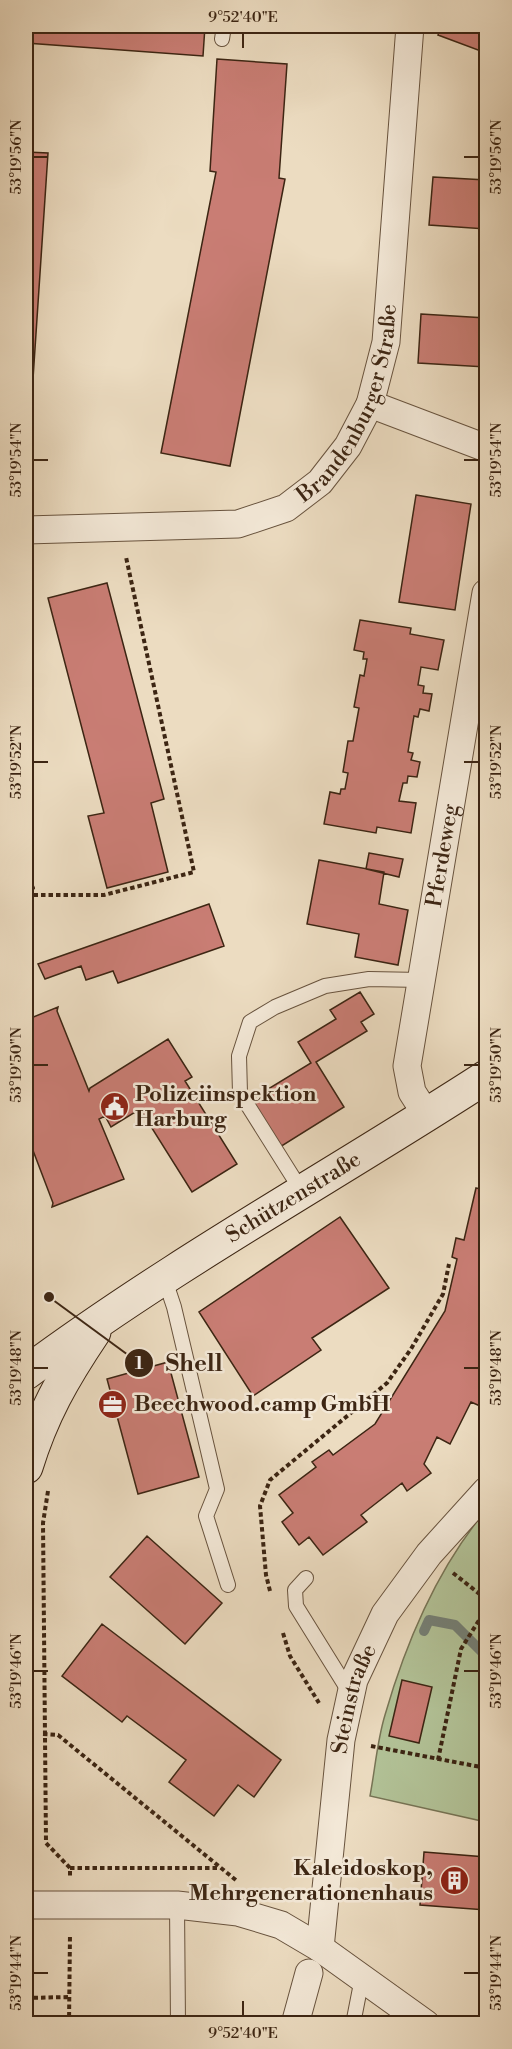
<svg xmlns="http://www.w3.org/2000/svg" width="512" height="2049" viewBox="0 0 512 2049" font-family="'Libre Bodoni',serif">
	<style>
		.green { fill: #b2c297; stroke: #777455; stroke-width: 1.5 }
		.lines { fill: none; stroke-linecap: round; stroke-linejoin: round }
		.stream { stroke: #747f75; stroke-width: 10 }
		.building { fill: #c97d74; stroke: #3c2513; stroke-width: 1.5 }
		.lane-casing { stroke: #68533e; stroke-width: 16 }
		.street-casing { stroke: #68533e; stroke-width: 29 }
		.secondary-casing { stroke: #3c2513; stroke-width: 35 }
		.path { stroke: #3c2513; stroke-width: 4; stroke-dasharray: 4.5 3; stroke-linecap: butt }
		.lane { stroke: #f3e8d7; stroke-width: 14 }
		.street { stroke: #f3e8d7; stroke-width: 27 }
		.secondary { stroke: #f3e8d7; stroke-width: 33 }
		.ticks { fill: none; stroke: #3c2513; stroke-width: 2 }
		.labels { text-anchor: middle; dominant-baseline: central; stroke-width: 5; stroke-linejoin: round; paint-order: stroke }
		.street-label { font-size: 22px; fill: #3c2513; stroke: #f3e8d7 }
		.poi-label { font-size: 22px; font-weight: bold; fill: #3c2513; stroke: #f3e8d7; text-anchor: start }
		.leader { fill: none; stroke: #3c2513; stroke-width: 2 }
		.callout-dot { fill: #3c2513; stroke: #f3e8d7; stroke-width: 2 }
		.mark-label { font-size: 18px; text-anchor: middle; font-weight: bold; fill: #fff }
		.callout-label { font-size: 24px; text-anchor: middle; font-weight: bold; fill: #3c2513; stroke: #f3e8d7; stroke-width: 5; stroke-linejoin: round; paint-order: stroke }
		.neatline { fill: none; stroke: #3c2513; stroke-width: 2 }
		.ticks-label { font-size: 15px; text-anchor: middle; fill: #3c2513 }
	</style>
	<rect width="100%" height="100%" fill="#ecdcc1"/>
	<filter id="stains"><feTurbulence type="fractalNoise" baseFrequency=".00333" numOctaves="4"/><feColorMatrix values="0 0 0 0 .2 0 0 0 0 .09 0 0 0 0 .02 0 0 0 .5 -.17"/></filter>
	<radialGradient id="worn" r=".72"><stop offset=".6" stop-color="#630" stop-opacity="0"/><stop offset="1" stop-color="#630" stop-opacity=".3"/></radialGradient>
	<path class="green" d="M486,1510V1822L370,1796C375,1770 377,1741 385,1715C406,1642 437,1569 486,1510Z"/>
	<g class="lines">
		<path class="stream" d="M424,1631L429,1620L455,1625L486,1656"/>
	</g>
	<path class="building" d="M26,26H205L203,56L26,43Z
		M442,26H486V53L438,35Z
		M217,59L287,64L279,178L285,179L230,466L161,453L216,172L210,171Z
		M26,152L48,153L28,454H26Z
		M433,177L486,180V229L429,225Z
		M421,314L486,318V367L418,363Z
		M416,495L471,504L455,610L399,602Z
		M107,583L164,799L151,803L168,872L107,888L88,816L104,813L48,598Z
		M360,620L411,628L410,634L444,640L438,670L421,667L418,685L424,686L423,693L432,694L429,711L420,709L418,717L414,716L408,752L413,753L411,760L420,762L417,777L408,776L407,783H403L399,801L416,803L411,833L377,827L376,833L324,824L330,792L340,794L341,789H345L348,773L343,772L348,741H353L359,708L354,707L360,675L364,676L367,659H363L364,652L354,650Z
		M369,853L403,859L399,877L366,869Z
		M319,860L384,872L379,904L408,910L398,965L355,957L359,934L307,924Z
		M209,904L224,946L118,983L113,971L86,980L81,966L45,979L38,964Z
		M360,992L374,1014L361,1022L367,1031L316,1062L344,1107L280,1147L250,1100L311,1063L298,1042L336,1019L330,1010Z
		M58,1007L57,1011L89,1091L90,1088L168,1039L192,1077L185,1081L237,1164L192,1192L140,1109L111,1127L105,1116L99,1119L124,1179L52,1207L53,1203L26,1132V1020Z
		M476,1188L486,1190V1393L480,1406L471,1402L450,1444L437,1437L424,1464L431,1473L407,1491L402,1483L361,1515L367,1522L323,1555L309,1537L299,1545L282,1522L293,1513L279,1495L316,1467L312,1462L329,1450L333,1455L375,1424L445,1311L457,1259L452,1257L456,1238L464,1240Z
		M340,1217L389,1288L312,1338L321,1350L253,1396L199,1312Z
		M168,1362L199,1477L138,1494L107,1379Z
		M147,1536L222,1603L185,1644L110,1577Z
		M102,1624L281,1760L254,1797L238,1785L214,1816L169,1782L186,1760L127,1716L122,1722L62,1676Z
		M402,1680L432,1687L419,1743L389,1736Z
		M424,1852L486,1857V1910L420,1905Z"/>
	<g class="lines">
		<defs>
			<path id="lane" d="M222,39L224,26
				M301,1190L240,1093L239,1056L250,1022L275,1007L325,986L369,979L421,980
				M164,1277L174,1307L217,1489L206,1516L228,1585
				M306,1578L295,1590L296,1606L350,1693
				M177,1905L178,2024
				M353,2024L362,1978"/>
			<g id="street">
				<path d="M370,404L486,448"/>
				<path id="s1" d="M26,530L238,524L286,508L320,482L348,446L370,404L386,342L410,26"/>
				<path id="s2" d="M426,1114L412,1092L407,1066L486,593"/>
				<path d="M26,1905H177L238,1912L281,1925L320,1948L426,2024"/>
				<path id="s3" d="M320,1948L341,1740L354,1680L385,1614L429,1554L486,1491"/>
				<path d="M295,2024L309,1973"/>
			</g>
			<g id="secondary">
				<path id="s4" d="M26,1373C173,1264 333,1176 486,1077"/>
				<path d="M26,1467C42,1415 63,1378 94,1332"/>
			</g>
		</defs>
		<use href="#lane" class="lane-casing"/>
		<use href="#street" class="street-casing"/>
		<use href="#secondary" class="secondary-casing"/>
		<path class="path" d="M26,873L33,888L26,892
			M26,895H104L194,872L126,557
			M48,1491L43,1523L46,1843L70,1868V1876
			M453,1573L486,1599
			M270,1591L266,1575L260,1506L270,1480L387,1383L411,1349L443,1294L449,1264
			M283,1633L290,1656L319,1703
			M43,1734L58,1735L237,1881
			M371,1746L486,1768
			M438,1760L461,1649L486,1609
			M70,1868H220
			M26,1998L69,1997
			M69,2024L70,1934"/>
		<use href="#lane" class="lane"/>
		<use href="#street" class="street"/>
		<use href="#secondary" class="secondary"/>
	</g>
	<path class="ticks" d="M243,33V48M33,157H48M464,157H479M33,460H48M464,460H479M33,762H48M464,762H479M33,1065H48M464,1065H479M33,1368H48M464,1368H479M33,1671H48M464,1671H479M33,1973H48M464,1973H479M243,2001V2016"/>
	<defs>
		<symbol id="civic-disc" viewBox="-11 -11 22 22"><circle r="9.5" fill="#8f2418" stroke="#f3e8d7"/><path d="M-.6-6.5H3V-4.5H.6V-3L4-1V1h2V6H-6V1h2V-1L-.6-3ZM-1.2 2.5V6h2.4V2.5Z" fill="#fff"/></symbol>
		<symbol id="office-disc" viewBox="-11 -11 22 22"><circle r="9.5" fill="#8f2418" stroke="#f3e8d7"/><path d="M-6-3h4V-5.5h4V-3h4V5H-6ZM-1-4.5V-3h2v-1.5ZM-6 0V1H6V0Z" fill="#fff"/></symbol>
		<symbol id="building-disc" viewBox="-11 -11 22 22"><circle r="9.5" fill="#8f2418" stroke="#f3e8d7"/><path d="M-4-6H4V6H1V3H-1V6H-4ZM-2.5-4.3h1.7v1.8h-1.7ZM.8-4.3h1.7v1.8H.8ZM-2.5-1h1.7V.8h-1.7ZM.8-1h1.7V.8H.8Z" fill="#fff"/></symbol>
	</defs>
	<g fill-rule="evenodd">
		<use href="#civic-disc" x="98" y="1090" width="33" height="33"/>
		<use href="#office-disc" x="96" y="1388" width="33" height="33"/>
		<use href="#building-disc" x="438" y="1864" width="33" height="33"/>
	</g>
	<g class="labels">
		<g class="street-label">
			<text stroke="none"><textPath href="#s1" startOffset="390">Brandenburger Straße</textPath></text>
			<text stroke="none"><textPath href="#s2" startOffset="266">Pferdeweg</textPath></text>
			<text stroke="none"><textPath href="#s4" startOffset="320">Schützenstraße</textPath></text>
			<text stroke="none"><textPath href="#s3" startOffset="252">Steinstraße</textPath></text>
		</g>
		<g class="poi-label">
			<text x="135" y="1094">Polizeiinspektion<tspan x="135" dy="25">Harburg</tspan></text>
			<text x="134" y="1404">Beechwood.camp GmbH</text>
			<text x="433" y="1868" text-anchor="end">Kaleidoskop,<tspan x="433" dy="25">Mehrgenerationenhaus</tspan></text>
		</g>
	</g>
	<path class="leader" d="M49 1297L139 1363"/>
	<g class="callout-dot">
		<circle cx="49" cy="1297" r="6"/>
		<circle cx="139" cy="1363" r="15"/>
	</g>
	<g class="mark-label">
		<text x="139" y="1369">1</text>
	</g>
	<g class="callout-label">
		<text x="194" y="1371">Shell</text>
	</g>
	<rect width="512" height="2049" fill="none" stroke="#ecdcc1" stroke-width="66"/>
	<rect x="33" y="33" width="446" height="1983" class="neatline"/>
	<g class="ticks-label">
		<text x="243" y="22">9°52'40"E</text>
		<text transform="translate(16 157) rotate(-90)" y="5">53°19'56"N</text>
		<text transform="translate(496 157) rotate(-90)" y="5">53°19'56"N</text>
		<text transform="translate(16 460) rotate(-90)" y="5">53°19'54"N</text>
		<text transform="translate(496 460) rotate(-90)" y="5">53°19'54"N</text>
		<text transform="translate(16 762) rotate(-90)" y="5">53°19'52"N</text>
		<text transform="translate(496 762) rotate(-90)" y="5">53°19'52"N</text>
		<text transform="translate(16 1065) rotate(-90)" y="5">53°19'50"N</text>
		<text transform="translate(496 1065) rotate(-90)" y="5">53°19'50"N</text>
		<text transform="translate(16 1368) rotate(-90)" y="5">53°19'48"N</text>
		<text transform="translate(496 1368) rotate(-90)" y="5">53°19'48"N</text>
		<text transform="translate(16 1671) rotate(-90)" y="5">53°19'46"N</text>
		<text transform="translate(496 1671) rotate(-90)" y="5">53°19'46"N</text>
		<text transform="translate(16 1973) rotate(-90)" y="5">53°19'44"N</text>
		<text transform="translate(496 1973) rotate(-90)" y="5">53°19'44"N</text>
		<text x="243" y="2038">9°52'40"E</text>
	</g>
	<rect width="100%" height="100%" filter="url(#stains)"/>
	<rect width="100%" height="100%" fill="url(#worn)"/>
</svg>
